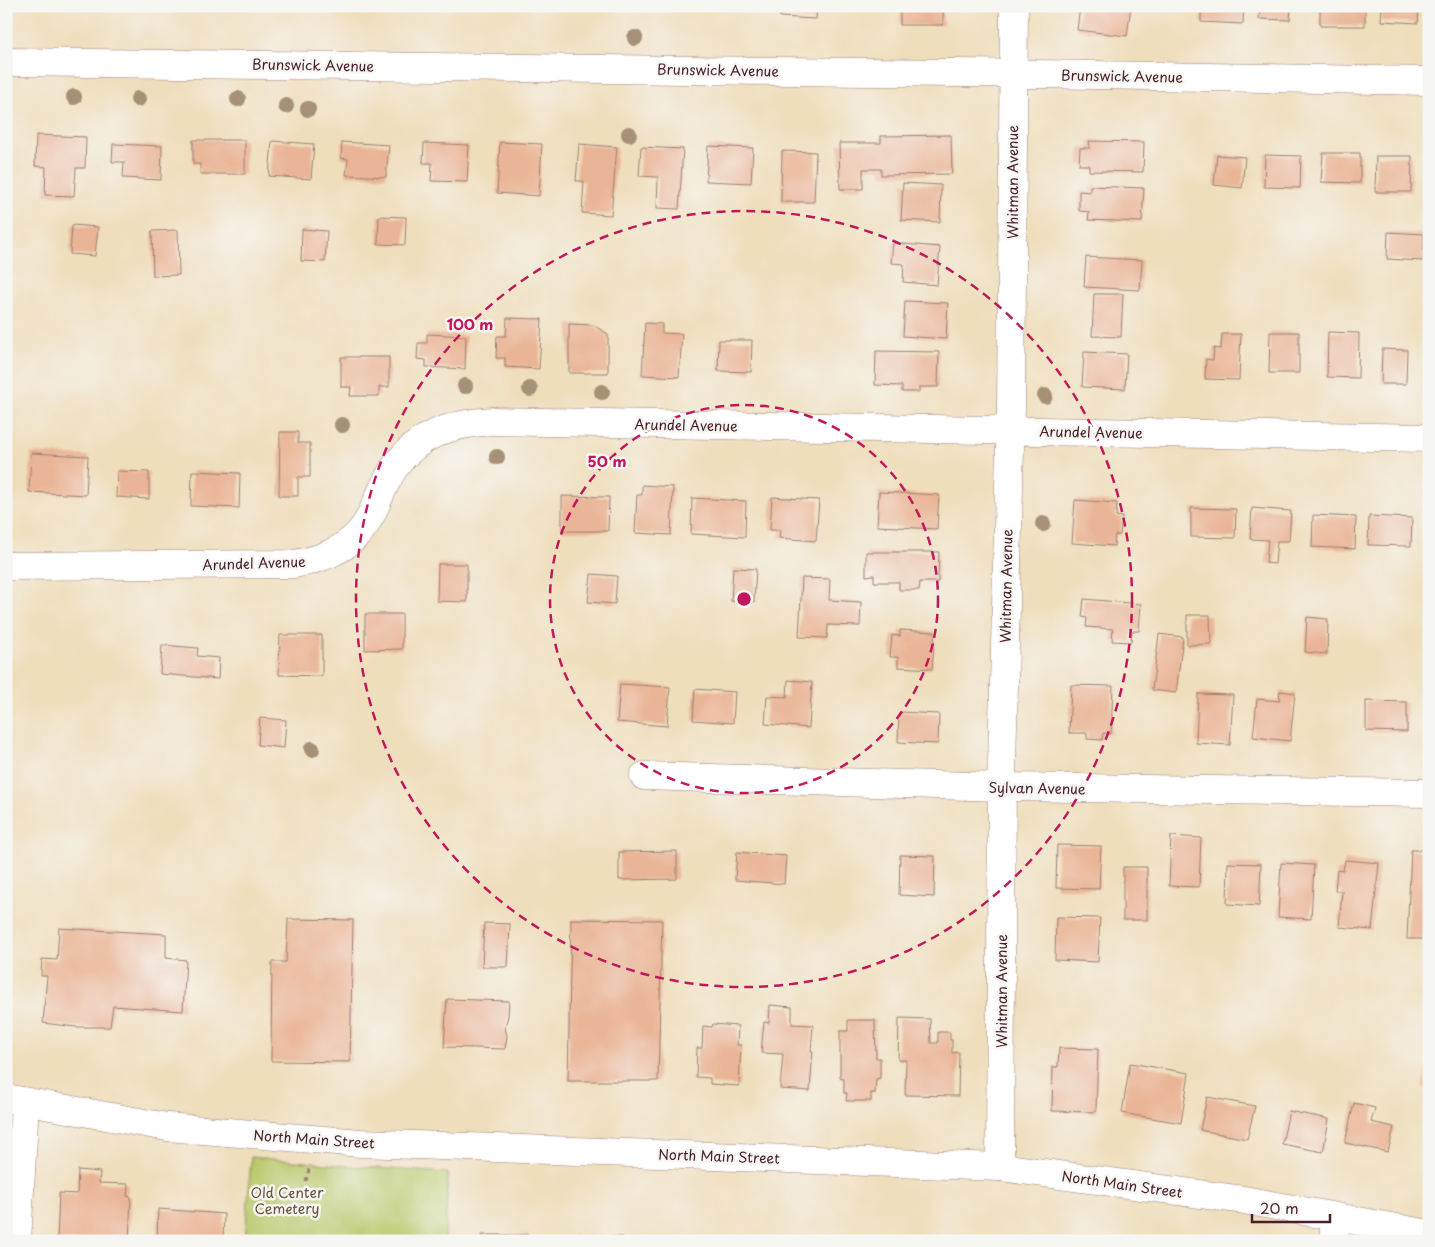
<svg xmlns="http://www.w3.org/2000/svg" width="1435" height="1247" viewBox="0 0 1435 1247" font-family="'Playpen Sans',sans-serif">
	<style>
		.green { fill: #b9c86a; stroke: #82744a }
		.building { fill: #eab596 }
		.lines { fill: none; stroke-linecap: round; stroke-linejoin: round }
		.minor-casing { stroke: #9c7e74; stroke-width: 29 }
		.major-casing { stroke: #9c7e74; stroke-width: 29 }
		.path { stroke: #9c7e74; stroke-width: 3; stroke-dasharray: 4 4; stroke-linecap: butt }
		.minor { stroke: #fff; stroke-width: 28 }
		.major { stroke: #fff; stroke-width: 28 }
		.tree { fill: #a69177 }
		.ring { fill: none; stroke: #c2185b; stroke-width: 2.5; stroke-dasharray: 9 6 }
		.labels { text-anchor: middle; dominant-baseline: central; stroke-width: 5; stroke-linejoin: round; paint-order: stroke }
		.street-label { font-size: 14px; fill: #4a1f2b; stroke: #f6f6f2 }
		.park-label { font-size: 14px; fill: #6b523e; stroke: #f6f6f2 }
		.centre { fill: #c2185b; stroke: #f6f6f2; stroke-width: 2.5 }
		.ring-label { font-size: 15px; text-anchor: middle; font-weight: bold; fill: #c2185b; stroke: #f6f6f2; stroke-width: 5; stroke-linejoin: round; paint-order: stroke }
	</style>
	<rect width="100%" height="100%" fill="#f6f6f2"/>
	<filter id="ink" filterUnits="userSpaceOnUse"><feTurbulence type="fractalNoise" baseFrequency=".02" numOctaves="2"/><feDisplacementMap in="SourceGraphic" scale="10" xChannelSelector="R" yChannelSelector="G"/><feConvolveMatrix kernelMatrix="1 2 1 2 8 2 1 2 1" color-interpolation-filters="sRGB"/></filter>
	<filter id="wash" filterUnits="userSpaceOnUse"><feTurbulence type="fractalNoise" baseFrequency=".0096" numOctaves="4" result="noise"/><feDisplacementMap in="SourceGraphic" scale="20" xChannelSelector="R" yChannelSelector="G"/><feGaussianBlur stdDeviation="1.12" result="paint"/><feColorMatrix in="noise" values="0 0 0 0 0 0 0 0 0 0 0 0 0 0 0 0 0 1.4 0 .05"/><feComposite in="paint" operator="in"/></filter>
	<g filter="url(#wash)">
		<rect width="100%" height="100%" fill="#efdebc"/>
		<path class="green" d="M251,1157L349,1166L448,1173L445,1241H245Z"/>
		<g id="blocks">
			<path class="building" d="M781,6H817L816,19L780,17Z
				M900,6H943V25H900Z
				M1080,6H1131L1127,36L1077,30Z
				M1201,6H1244L1243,24L1201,22Z
				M1260,6H1291L1290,20L1259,19Z
				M1320,6H1365V26H1320Z
				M1382,6H1419L1418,23L1381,21Z
				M36,135L86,137L85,168H76L74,196L45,195L46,167L35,166Z
				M951,135L952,174L881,175V169H863V189H840L839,143H881V136Z
				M193,140H245V174H200V164H193Z
				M272,141L314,144L311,179L269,176Z
				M1089,141L1144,142L1143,172L1089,171V165H1079L1080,148H1090Z
				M342,142L389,145L386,177L346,175L348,159L341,158Z
				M500,142L542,144L539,196L497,193Z
				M424,143L469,145L467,182L431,181L432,163H423Z
				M113,144L162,146L161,180L123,178L124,162H112Z
				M579,144L617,147L611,215L582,213L584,181H576Z
				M708,146L753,148L751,183L706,181Z
				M641,147L683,149L679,209L657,208L658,177L639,176Z
				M782,151L816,152L814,202H781Z
				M1323,153H1360V183L1321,182Z
				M1217,155L1245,157L1242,188L1214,185Z
				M1265,155L1301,156L1300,188L1264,187Z
				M1376,156H1412L1411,192H1375Z
				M903,183L941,185L940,222L901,220Z
				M1090,186L1144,188L1142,222L1088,220L1089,212L1079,211V191L1090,192Z
				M379,216L406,217L405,245L378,244Z
				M72,225L98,227L95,256L70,254Z
				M302,229L327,231L325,262L301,261Z
				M178,230L179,275L153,276L152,231Z
				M1388,232L1424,234L1423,261L1387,259Z
				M893,243L940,247L937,285L903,282L904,264L891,263Z
				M1086,257L1142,260L1140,290L1084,287Z
				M1094,294H1123L1121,337L1092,336Z
				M905,301L948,303L946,339L903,336Z
				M507,318L542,319L539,369L505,367V358H496L497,336H506Z
				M645,323L662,324V333L682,334L679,377L642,375Z
				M569,324L593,325L608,334V373H569Z
				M1270,332H1299V373H1269Z
				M1328,332L1359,333L1358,378L1327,377Z
				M427,334L466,336L465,369L426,367V360L417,359L418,343H427Z
				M1222,334H1241L1239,380L1205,379L1206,359L1213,360L1214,348L1221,349Z
				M719,340H752L751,372L718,371Z
				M1382,349L1407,350L1406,384H1381Z
				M876,351L939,352L938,387H919V392H902V386L875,385Z
				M1084,352L1127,354L1125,389L1082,387Z
				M341,357H389V387H379V396H350L351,387H341Z
				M280,432H298V443H310V477H298V496H279Z
				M31,453L88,456L86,495L29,492Z
				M117,471L149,472V499L116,497Z
				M192,471L240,473L239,508L191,506Z
				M642,485L673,487L671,535L635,533L637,495H642Z
				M879,492L939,495L937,529L877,526Z
				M562,496L609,497L608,531H562Z
				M772,497L819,500L816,541L779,538L780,530H770Z
				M692,498L746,501L745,537L691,534Z
				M1075,500L1117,503L1116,516L1122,517L1120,535H1115L1114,546L1072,543Z
				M1191,508L1236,509L1235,538L1191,537Z
				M1252,508L1291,511L1289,541H1277L1275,564L1266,563L1268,540L1250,539Z
				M1313,515L1356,517L1355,549L1312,547Z
				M1369,516L1412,518L1411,546L1368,545Z
				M866,552H939L938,582H920L919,590H899V582H874V575L866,576Z
				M438,564H467V602L437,601Z
				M733,568L756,569L754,602L731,601Z
				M591,574L617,576L615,604L588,602Z
				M802,578L830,579L829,600L861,602L860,626L828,625L827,638L799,637Z
				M1084,599L1141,604L1139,631H1132L1131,642L1112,641L1113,629L1086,627L1087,618L1082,617Z
				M365,614H402V649L365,650Z
				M1187,615H1210L1211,644L1187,645Z
				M1307,617L1328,619L1327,654L1305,652Z
				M900,630L935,632L932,669L898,667V657H890L892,635L900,636Z
				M1159,634L1183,637L1176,693L1152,690Z
				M280,635H322V676L279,675Z
				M162,645L198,648L197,656L219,658L218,679L160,674Z
				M788,680L812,682L809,728L765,724L767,696L787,697Z
				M620,684L670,687L667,726L617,722Z
				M1071,685L1113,686L1111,734L1103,733L1102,740L1087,739V733H1069Z
				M695,689L735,692L733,723L693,720Z
				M1280,691L1295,693L1290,741L1253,737L1257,699L1279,701Z
				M1198,694L1233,695L1230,745L1196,743Z
				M1366,701L1407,702V732L1366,731Z
				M899,712L939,714L938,744L898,742Z
				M260,718L286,720L284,748L258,745Z
				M1171,836L1201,838L1199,887L1169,886Z
				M1057,845L1101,846L1099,889L1056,888Z
				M1411,850H1429V918H1425L1424,939H1407Z
				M677,851V879L619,880V852Z
				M737,852L786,856L784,884L735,880Z
				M900,855L935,856L934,897L899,895Z
				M1345,860L1379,863L1372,930L1339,927L1342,891H1335L1337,870L1343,871Z
				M1228,863L1261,864L1259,906L1227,904Z
				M1281,863L1314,865L1311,919L1278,917Z
				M1123,867H1147V920H1123Z
				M1056,917L1100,918L1098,962L1055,960Z
				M288,919L353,920L350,1062L271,1061L272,962H286Z
				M571,919L662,920L658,1081H568Z
				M484,923L510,924L508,967H482Z
				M59,928L166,934V958L186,960L183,1011L113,1006L110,1027H76L43,1023L47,976H41L42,959L57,960Z
				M447,999L509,1001L508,1016L505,1027L507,1036L505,1049L444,1047Z
				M770,1005L792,1007V1024L813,1025L811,1051H813L810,1091L780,1089L783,1054L761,1053L764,1022L769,1023Z
				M899,1018L930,1019L931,1043H938V1032H950V1040H952V1053L959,1052L958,1096L905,1095L906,1060H898Z
				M848,1020H875L876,1058H880V1078L876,1079L875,1093H871V1101H846L847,1093H844V1079L840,1078V1031H848Z
				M713,1024L738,1026L737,1045H741L739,1086L710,1084V1078L696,1077L697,1048H702L703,1026L712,1027Z
				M1059,1048L1098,1049L1096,1112L1052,1111L1053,1067H1058Z
				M1428,1061L1429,1062V1089L1422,1087Z
				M1130,1063L1189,1073L1181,1123L1122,1113Z
				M1207,1097L1255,1106L1247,1139L1200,1130Z
				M1354,1103L1375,1108L1371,1122L1394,1127L1388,1152L1345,1143Z
				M1289,1111L1329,1119L1323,1152L1282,1144Z
				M78,1170L100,1172L99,1183L128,1184L127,1196L131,1197L129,1241H57L59,1193L77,1194Z
				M158,1209L224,1214L223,1241H157Z
				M482,1235H529L530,1241H482Z
				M573,1235L623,1237V1241H573Z"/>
		</g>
	</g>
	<g filter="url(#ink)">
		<use href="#blocks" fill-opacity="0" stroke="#9c7e74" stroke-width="1"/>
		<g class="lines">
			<defs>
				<path id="minor" d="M6,62L1038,74L1429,81
					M6,566L294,564C326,559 356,546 371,515C379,499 384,482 395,467C419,433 452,424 492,421L1429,438
					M644,776L1002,787L1429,793
					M1000,1167L1002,764L1011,408L1014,6
					M17,1241L25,1102
					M1333,1241L1335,1218"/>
				<path id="major" d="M6,1098L167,1127L361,1143L1000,1167L1244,1200L1429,1234"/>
			</defs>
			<use href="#minor" class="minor-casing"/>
			<use href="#major" class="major-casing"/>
			<path class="path" d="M306,1181L310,1165"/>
			<use href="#minor" class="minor"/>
			<use href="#major" class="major"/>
		</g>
		<g class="tree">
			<circle cx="635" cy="38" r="8"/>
			<circle cx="74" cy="97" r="8"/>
			<circle cx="138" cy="99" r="8"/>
			<circle cx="238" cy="99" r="8"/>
			<circle cx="286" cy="106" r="8"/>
			<circle cx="308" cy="109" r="8"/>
			<circle cx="629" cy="134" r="8"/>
			<circle cx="465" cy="386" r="8"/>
			<circle cx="530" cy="389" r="8"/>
			<circle cx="602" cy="392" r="8"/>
			<circle cx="1045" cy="396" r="8"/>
			<circle cx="342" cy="425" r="8"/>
			<circle cx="497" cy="457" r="8"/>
			<circle cx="1043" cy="524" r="8"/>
			<circle cx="312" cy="749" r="8"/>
		</g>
	</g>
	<g class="ring">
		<circle cx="744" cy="599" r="194"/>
		<circle cx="744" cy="599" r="388"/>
	</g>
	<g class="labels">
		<g class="street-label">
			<text transform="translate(313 65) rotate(1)">Brunswick Avenue</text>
			<text transform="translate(718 70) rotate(1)">Brunswick Avenue</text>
			<text transform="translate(1122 76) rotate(1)">Brunswick Avenue</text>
			<text transform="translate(1012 182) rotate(-90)">Whitman Avenue</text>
			<text transform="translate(686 425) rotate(1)">Arundel Avenue</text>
			<text transform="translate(1091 432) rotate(1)">Arundel Avenue</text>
			<text transform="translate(254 563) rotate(-2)">Arundel Avenue</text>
			<text transform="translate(1006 586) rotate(-89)">Whitman Avenue</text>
			<text transform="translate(1037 788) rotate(1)">Sylvan Avenue</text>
			<text transform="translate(1001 991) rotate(-90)">Whitman Avenue</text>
			<text transform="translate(314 1139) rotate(4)">North Main Street</text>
			<text transform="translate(719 1156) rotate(2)">North Main Street</text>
			<text transform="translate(1122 1184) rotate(8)">North Main Street</text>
		</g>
		<g class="park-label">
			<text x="287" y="1192">Old Center<tspan x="287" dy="16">Cemetery</tspan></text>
		</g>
	</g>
	<circle cx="744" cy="599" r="8" class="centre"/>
	<g class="ring-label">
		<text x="470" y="330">100 m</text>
		<text x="607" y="467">50 m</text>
	</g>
	<rect width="1435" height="1247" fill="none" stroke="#f6f6f2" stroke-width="25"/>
	<path d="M1252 1214v8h78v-8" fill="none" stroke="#4a1f2b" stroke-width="2.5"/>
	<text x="1260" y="1214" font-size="15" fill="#4a1f2b" stroke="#f6f6f2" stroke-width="4" paint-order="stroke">20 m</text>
</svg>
